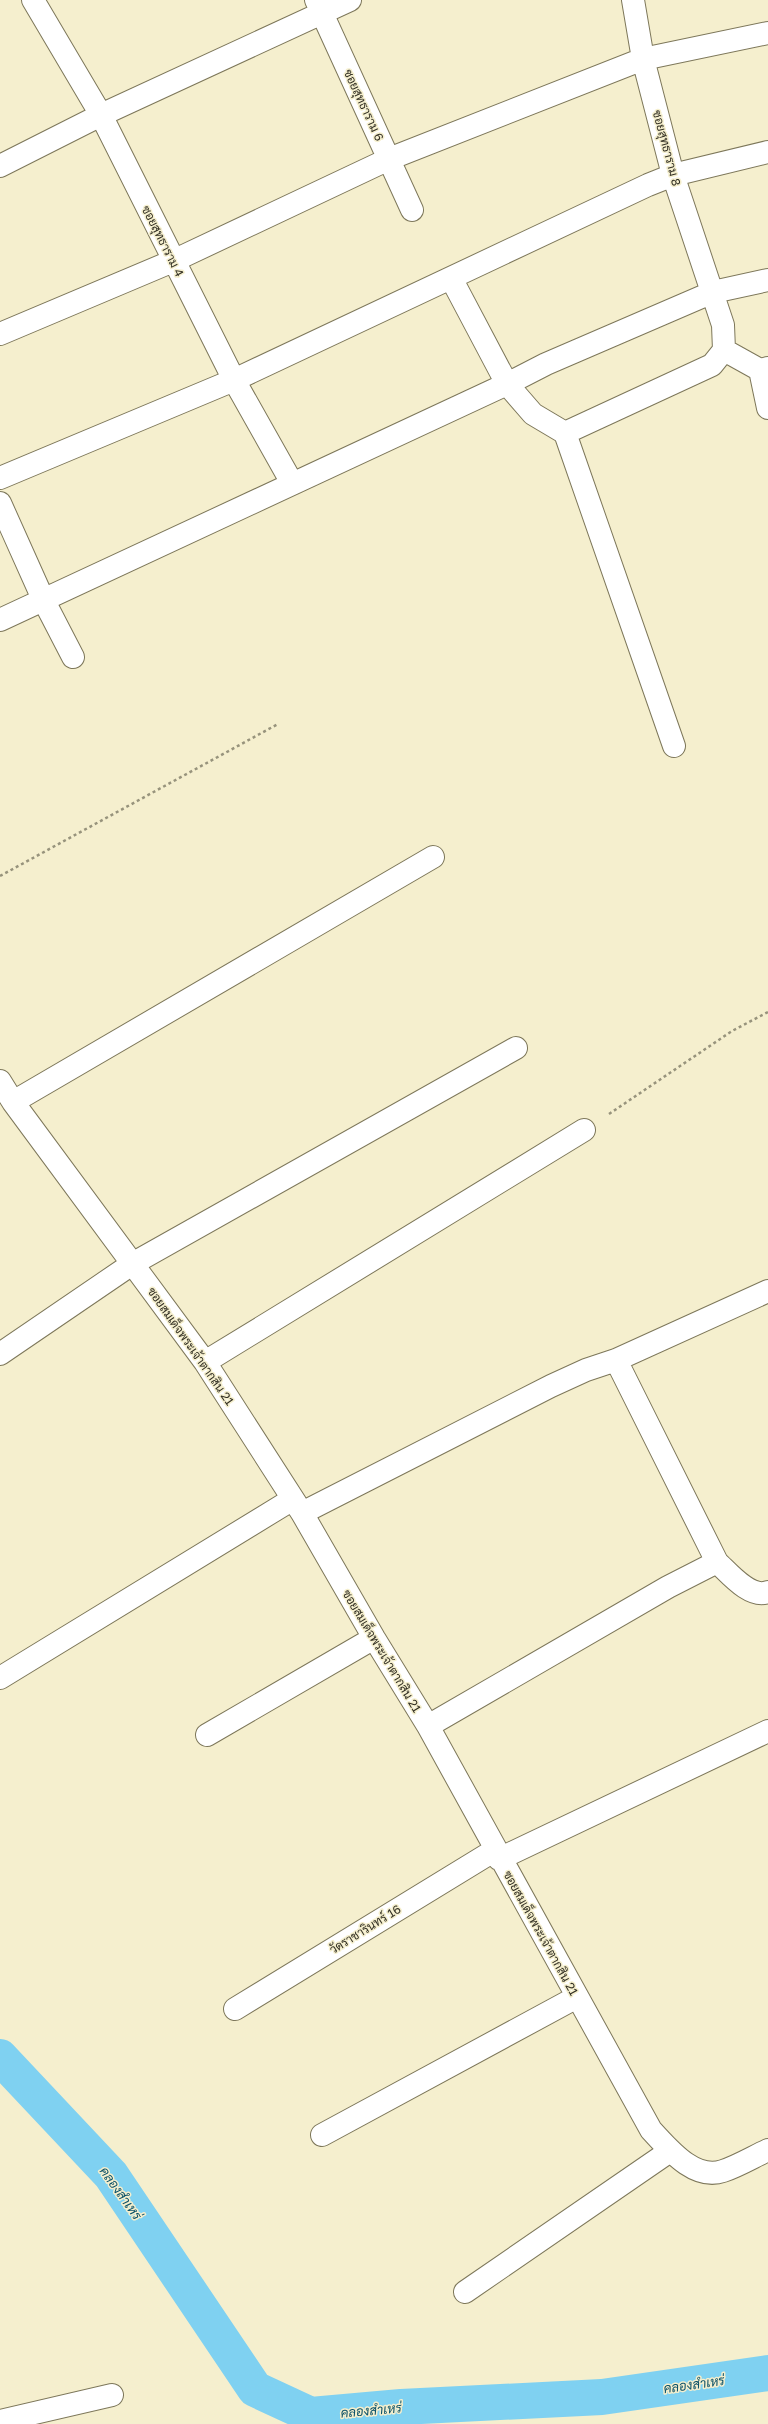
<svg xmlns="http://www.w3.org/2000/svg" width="768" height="2424" viewBox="0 0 768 2424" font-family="'Golos Text',Sarabun,sans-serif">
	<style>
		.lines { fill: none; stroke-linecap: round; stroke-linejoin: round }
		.canal { stroke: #7fd1f1; stroke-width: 36 }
		.minor-casing { stroke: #7d775a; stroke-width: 24 }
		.path { stroke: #97937c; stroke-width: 2.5; stroke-dasharray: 3 3; stroke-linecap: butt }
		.minor { stroke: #fff; stroke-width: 22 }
		.labels { text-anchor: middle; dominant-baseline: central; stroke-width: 3; stroke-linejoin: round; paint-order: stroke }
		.street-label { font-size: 12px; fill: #322f23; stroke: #f5efce }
		.water-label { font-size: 13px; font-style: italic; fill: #0b5168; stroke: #f5efce }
	</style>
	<rect width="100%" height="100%" fill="#f5efce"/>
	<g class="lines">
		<path class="canal" d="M0,2057L111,2175L255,2389L311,2415L401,2407L602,2397L768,2373"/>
		<defs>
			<path id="minor" d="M33,0L101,115L234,380L292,483
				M316,0L412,210
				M0,166L101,115L350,0
				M451,278L507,384L533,414L565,433L712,365L724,350L723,325L673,175L643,59L633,0
				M0,334L173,261L389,159L643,59L768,33
				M724,350L760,370L768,368
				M760,370L768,408
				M565,433L674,746
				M0,478L234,380L648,185L673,175L768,152
				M0,503L43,599L73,657
				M0,620L507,384L546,364L713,292L768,280
				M0,1081L13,1102L205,1362L302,1513L374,1638L428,1726L651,2130C668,2148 694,2181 723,2171C738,2166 753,2157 768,2150
				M13,1102L433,857
				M0,1354L132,1264L516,1048
				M616,1360L717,1562
				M205,1362L584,1130
				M302,1513L551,1386L586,1370L616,1360L768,1291
				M0,1678L293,1499
				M428,1726L668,1587L717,1562C729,1573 750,1599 768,1592
				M207,1735L374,1638
				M499,1859L768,1731
				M235,2009L495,1850
				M322,2135L577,1997
				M465,2292L670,2151
				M0,2421L112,2395"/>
		</defs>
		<use href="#minor" class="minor-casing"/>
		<path class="path" d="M0,876L278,724
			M609,1114L732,1031L768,1012"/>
		<use href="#minor" class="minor"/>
	</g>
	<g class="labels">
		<g class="street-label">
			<text transform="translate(364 105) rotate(65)">ซอยสุทธาราม 6</text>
			<text transform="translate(667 148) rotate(75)">ซอยสุทธาราม 8</text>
			<text transform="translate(163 241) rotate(63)">ซอยสุทธาราม 4</text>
			<text transform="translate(191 1346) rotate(55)">ซอยสมเด็จพระเจ้าตากสิน 21</text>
			<text transform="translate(382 1651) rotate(59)">ซอยสมเด็จพระเจ้าตากสิน 21</text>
			<text transform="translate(365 1929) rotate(-32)">วัดราชารินทร์ 16</text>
			<text transform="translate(541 1933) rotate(61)">ซอยสมเด็จพระเจ้าตากสิน 21</text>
		</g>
		<g class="water-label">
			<text transform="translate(121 2193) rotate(54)">คลองสำเหร่</text>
			<text transform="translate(694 2384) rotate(-8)">คลองสำเหร่</text>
			<text transform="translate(371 2410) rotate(-5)">คลองสำเหร่</text>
		</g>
	</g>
</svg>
